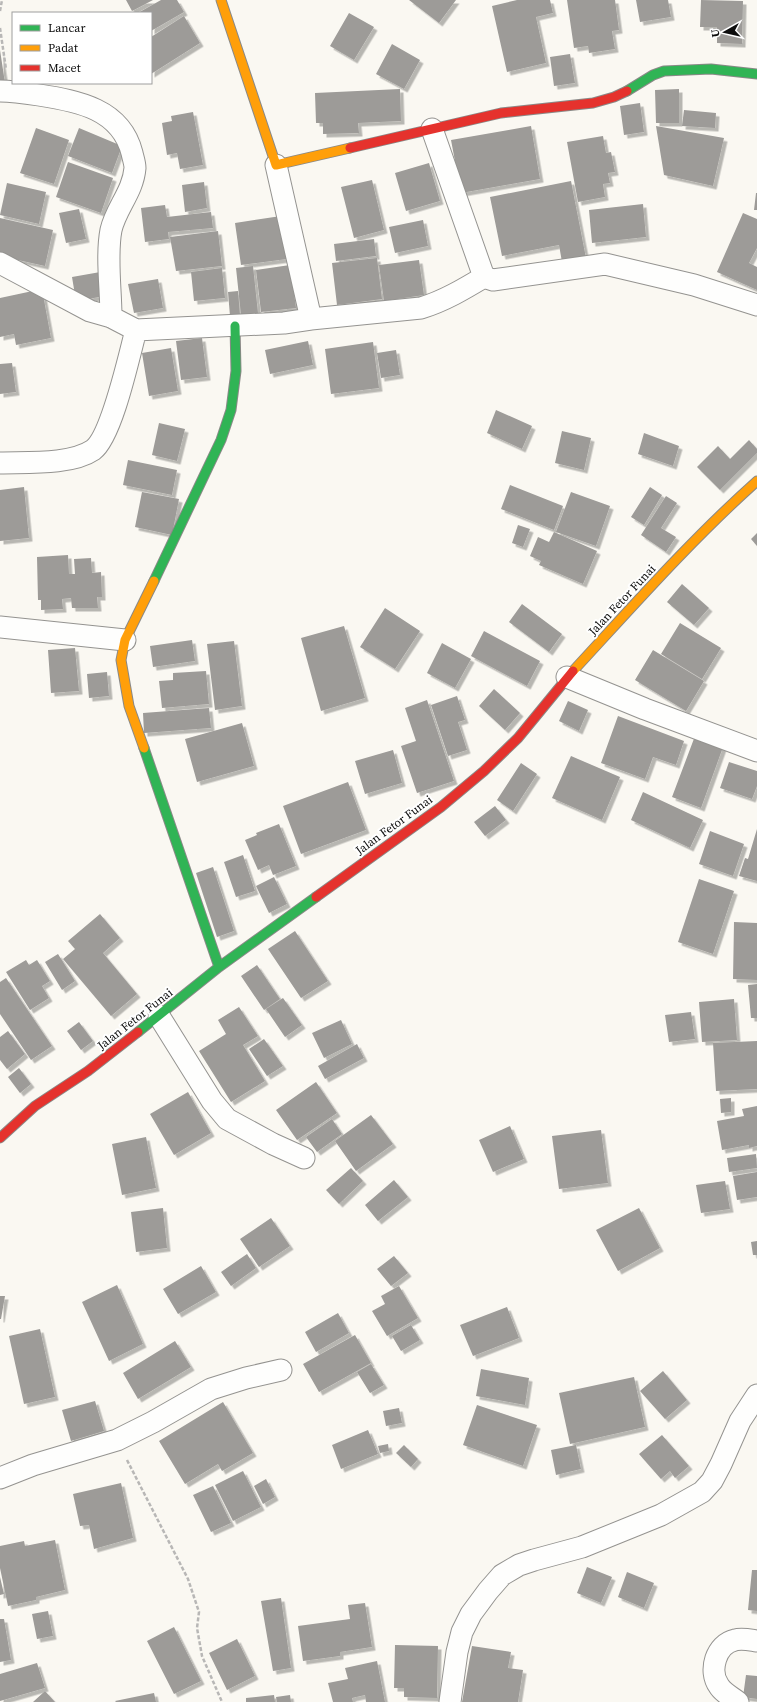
<svg xmlns="http://www.w3.org/2000/svg" width="757" height="1702" viewBox="0 0 757 1702" font-family="'Source Serif 4',serif">
	<style>
		.building { fill: #9d9b98; filter: url(#shadow) }
		.lines { fill: none; stroke-linecap: round; stroke-linejoin: round }
		.street-casing { stroke: #949390; stroke-width: 23 }
		.fast-casing { stroke: #8a8987; stroke-width: 11 }
		.slow-casing { stroke: #8a8987; stroke-width: 11 }
		.jam-casing { stroke: #8a8987; stroke-width: 11 }
		.path { stroke: #b8b7b6; stroke-width: 2.5; stroke-dasharray: 4 2; stroke-linecap: butt }
		.street { stroke: #fefefd; stroke-width: 21 }
		.fast { stroke: #30b455; stroke-width: 9 }
		.slow { stroke: #ff9f0a; stroke-width: 9 }
		.jam { stroke: #e5322d; stroke-width: 9 }
		.labels { text-anchor: middle; dominant-baseline: central; stroke-width: 4; stroke-linejoin: round; paint-order: stroke }
		.street-label { font-size: 12px; fill: #0d0d0d; stroke: #fff }
	</style>
	<defs>
		<filter id="shadow"><feDropShadow dx="3.5" dy="3.5" stdDeviation="0" flood-color="#0004"/></filter>
	</defs>
	<rect width="100%" height="100%" fill="#faf8f2"/>
	<path class="building" d="M126,0H153L132,11Z
		M161,0H177L184,12L151,31V13H138Z
		M409,0H456L439,23Z
		M517,0H550L553,13L536,17L546,63L507,72L492,6Z
		M567,0H615L619,30L612,31L615,49L589,53L588,46L574,48Z
		M636,0H668L671,17L640,22Z
		M701,0L743,1L742,44L717,43V27H700Z
		M349,13L374,27L354,60L330,46Z
		M184,16L200,43L151,74V37Z
		M392,44L420,60L404,89L376,74Z
		M0,50L5,83H0Z
		M570,54L575,83L554,86L550,57Z
		M400,89L401,121L358,123L359,133L323,134V123H316L315,93Z
		M679,89V123H656L655,90Z
		M640,103L644,132L624,135L620,106Z
		M684,110L716,113L715,128L682,126Z
		M193,112L203,165L180,169L177,153L167,155L162,123L172,121L171,116Z
		M531,126L540,179L461,193L451,140Z
		M656,126L724,138L713,186L664,175Z
		M36,128L69,140L54,184L20,173Z
		M79,128L122,146L112,173L68,156Z
		M603,136L606,153L611,152L615,172L608,173L610,183L603,184L605,197L578,202L567,142Z
		M68,162L113,178L101,213L56,197Z
		M429,163L440,201L406,211L395,173Z
		M372,180L384,230L354,238L341,187Z
		M571,181L586,258L562,262L559,245L502,256L490,197Z
		M204,182L207,208L185,212L182,185Z
		M7,183L46,192L39,224L0,215Z
		M756,193H757V210H754Z
		M643,204L646,237L592,243L589,210Z
		M165,205L167,217L211,212L213,228L168,232L169,239L145,242L141,208Z
		M79,209L86,239L66,243L59,213Z
		M743,213L757,219V248L749,263L757,267V290L717,272Z
		M281,216L287,259L241,265L235,223Z
		M0,218L53,230L45,266L0,256Z
		M423,220L428,246L395,253L389,227Z
		M218,231L222,266L176,271L170,237Z
		M374,239L376,256L336,261L334,244Z
		M377,258L382,299L337,305L332,263Z
		M419,260L424,295L384,301L379,265Z
		M290,265L296,308L261,312L256,270Z
		M253,266L258,313L241,315L236,268Z
		M222,268L225,298L194,301L191,272Z
		M106,271L111,295L76,301L72,277Z
		M158,279L163,308L134,313L128,284Z
		M42,289L51,338L16,345L14,334L0,337V298Z
		M238,291L240,315L230,316L228,292Z
		M202,338L207,377L181,380L176,341Z
		M308,341L313,365L270,374L265,350Z
		M373,342L379,388L331,394L325,349Z
		M171,348L178,391L149,396L142,353Z
		M396,350L400,375L381,378L377,353Z
		M12,363L16,392L0,394V364Z
		M496,410L532,426L522,449L487,433Z
		M159,423L185,429L177,461L152,455Z
		M562,431L591,438L584,470L555,463Z
		M644,433L679,446L673,466L638,454Z
		M749,440L757,449V453L720,490L697,467L718,446L730,459Z
		M128,460L177,470L172,495L123,485Z
		M510,485L563,506L554,530L501,509Z
		M24,487L29,538L0,541V490Z
		M650,487L662,495L644,525L631,517Z
		M142,492L179,499L172,535L135,527Z
		M571,492L610,506L596,546L556,532Z
		M666,496L677,503L661,528L676,537L666,552L641,535Z
		M518,525L530,529L523,547L512,543Z
		M554,532L597,551L583,584L539,565L541,561L530,556L538,537L549,542Z
		M757,533V546L751,539Z
		M68,555L69,574H75L74,559L91,558L92,573L101,572L102,597H97L98,608H72L71,598L62,599L63,609L41,610V600H38L37,557Z
		M682,584L709,608L694,625L667,602Z
		M522,604L562,634L549,652L509,622Z
		M385,608L420,631L395,669L360,647Z
		M680,623L721,648L702,679L661,654Z
		M344,626L365,698L321,711L301,638Z
		M484,631L540,661L527,686L471,656Z
		M192,640L195,661L153,667L150,646Z
		M234,641L242,706L215,710L207,644Z
		M442,643L471,659L455,688L427,673Z
		M75,648L79,691L51,693L48,650Z
		M653,650L704,681L686,711L635,680Z
		M206,671L209,704L162,708L159,681L173,680V673Z
		M107,672L109,696L89,698L87,674Z
		M494,689L520,713L505,730L479,706Z
		M457,696L465,720L458,722L467,750L448,756L431,705Z
		M427,700L454,781L417,793L401,746L416,741L405,708Z
		M568,701L588,710L579,731L559,721Z
		M209,708L211,728L144,733L143,713Z
		M618,716L684,741L676,765L653,757L645,779L601,763Z
		M242,723L254,766L197,782L185,739Z
		M695,736L723,747L701,808L672,797Z
		M393,750L402,783L365,794L355,761Z
		M571,756L620,777L602,820L552,798Z
		M729,762L757,771V786L752,799L720,788Z
		M521,763L537,774L513,811L497,800Z
		M348,782L366,830L301,854L283,806Z
		M643,792L703,820L690,848L631,820Z
		M495,806L506,820L485,836L474,822Z
		M279,824L296,866L273,875L269,865L258,870L245,840L257,835L256,833Z
		M757,829V881L739,876L745,858L748,859Z
		M710,831L744,844L733,876L699,864Z
		M243,855L255,891L236,897L224,862Z
		M213,867L234,931L217,937L196,873Z
		M274,877L287,904L269,913L256,886Z
		M699,879L734,891L713,954L678,942Z
		M100,914L120,938L103,953L137,994L111,1016L63,959L75,949L68,941Z
		M734,922L757,923V980L733,979Z
		M295,931L328,981L301,998L268,949Z
		M58,954L75,981L62,990L45,962Z
		M26,960L29,965L37,960L50,981L42,986L49,998L30,1010L6,972Z
		M257,965L280,999L264,1010L241,976Z
		M6,978L52,1046L31,1060L0,1014V982Z
		M757,984V1018H751L748,985Z
		M283,998L302,1025L285,1037L266,1009Z
		M734,999L737,1040L702,1042L699,1002Z
		M239,1007L258,1036L243,1045L265,1081L231,1102L199,1051L226,1034L218,1020Z
		M691,1012L695,1039L669,1042L665,1015Z
		M341,1020L352,1044L324,1058L312,1033Z
		M79,1022L93,1041L81,1050L67,1031Z
		M8,1031L25,1054L7,1069L0,1060V1037Z
		M264,1039L283,1066L267,1076L249,1049Z
		M757,1041V1089L716,1091L713,1043Z
		M357,1044L364,1058L325,1079L318,1066Z
		M19,1068L31,1084L20,1093L8,1077Z
		M316,1082L337,1113L297,1140L276,1110Z
		M188,1092L211,1133L174,1155L150,1114Z
		M731,1098V1112L721,1113L720,1099Z
		M757,1106V1146L749,1148V1145L722,1150L717,1121L744,1116L742,1109Z
		M371,1115L393,1144L356,1171L335,1141Z
		M332,1119L342,1134L317,1152L306,1137Z
		M510,1126L524,1159L493,1172L479,1140Z
		M601,1130L608,1183L559,1189L552,1136Z
		M146,1137L156,1188L122,1195L112,1144Z
		M756,1154L757,1168L729,1172L727,1158Z
		M351,1168L363,1181L339,1204L326,1190Z
		M757,1172V1197L737,1200L733,1176Z
		M394,1180L408,1197L378,1221L365,1205Z
		M725,1181L730,1209L701,1213L696,1185Z
		M163,1208L167,1248L136,1252L131,1212Z
		M639,1208L660,1248L618,1271L596,1230Z
		M271,1218L290,1246L259,1267L240,1239Z
		M757,1241V1255H753L751,1242Z
		M247,1254L256,1268L231,1286L221,1272Z
		M394,1256L408,1273L391,1286L377,1269Z
		M201,1266L216,1292L178,1314L163,1289Z
		M117,1285L143,1344L109,1361L82,1302Z
		M399,1286L418,1318L387,1336L372,1311L385,1304L381,1296Z
		M0,1296H5L1,1319H0Z
		M507,1307L519,1338L473,1356L460,1325Z
		M338,1313L349,1333L316,1352L305,1332Z
		M411,1325L420,1340L401,1351L392,1336Z
		M40,1329L55,1397L24,1404L9,1336Z
		M355,1335L371,1363L319,1392L303,1364Z
		M175,1341L191,1367L138,1399L123,1373Z
		M371,1364L384,1385L370,1393L357,1372Z
		M481,1369L529,1378L525,1405L476,1396Z
		M663,1371L687,1400L665,1419L640,1391Z
		M634,1377L645,1427L570,1444L559,1393Z
		M95,1401L104,1431L71,1441L62,1410Z
		M223,1402L253,1453L222,1471L218,1464L185,1484L159,1441Z
		M477,1405L537,1425L523,1466L463,1445Z
		M399,1408L402,1423L386,1426L383,1411Z
		M368,1430L378,1454L341,1469L332,1445Z
		M662,1435L689,1466L675,1478L670,1471L661,1479L639,1454Z
		M388,1444L389,1451L380,1453L378,1446Z
		M404,1445L418,1459L411,1467L396,1453Z
		M576,1445L581,1469L556,1475L551,1450Z
		M243,1471L261,1507L233,1521L215,1485Z
		M266,1479L275,1497L263,1504L254,1486Z
		M121,1483L133,1538L94,1549L89,1525L80,1526L73,1494Z
		M213,1486L231,1523L211,1532L193,1495Z
		M55,1540L65,1590L36,1597V1600L8,1606L0,1568V1546L24,1541L25,1546Z
		M587,1567L612,1577L601,1603L577,1593Z
		M752,1570H757V1611L748,1610Z
		M627,1572L654,1583L644,1608L618,1597Z
		M0,1577L4,1594L0,1595Z
		M281,1598L291,1668L273,1671L261,1601Z
		M365,1603L372,1647L340,1652V1656L303,1661L298,1626L350,1619L348,1605Z
		M48,1611L53,1636L37,1639L32,1614Z
		M0,1619H4L11,1660L0,1662Z
		M174,1627L201,1681L174,1694L147,1641Z
		M237,1639L255,1676L227,1690L209,1653Z
		M395,1645L438,1646L437,1698L404,1697V1688H394Z
		M472,1646L511,1652L508,1668L523,1670L518,1702H462Z
		M377,1661L385,1702H366L365,1695L352,1698L353,1702H333L328,1683L348,1679L345,1668Z
		M37,1663L45,1688L0,1701V1674Z
		M746,1675L757,1676V1699L743,1697Z
		M45,1691L55,1702H33Z
		M154,1693L156,1702H116L115,1701Z
		M274,1695L275,1702H246V1698Z
		M290,1695L291,1702H277L276,1697Z"/>
	<g class="lines">
		<defs>
			<path id="street" d="M0,91C13,91 26,93 39,95C78,101 121,109 132,153C133,158 135,163 135,168C133,192 116,208 111,230C106,256 111,290 111,317
				M432,129L484,277L493,280L605,264L694,285L757,305
				M0,263L90,311L111,317L136,330L284,323L311,319L276,165
				M311,319L421,308C444,301 464,289 484,277
				M0,463C26,462 71,465 93,450C112,436 129,356 136,330
				M0,627L125,640
				M567,677L645,709L757,751
				M159,1016L212,1101L227,1119L273,1144L304,1158
				M0,1478L33,1465L117,1440L153,1422L211,1389L246,1378L281,1370
				M450,1702L457,1652L462,1632L471,1614L488,1591L502,1575L519,1565L534,1560L582,1547L661,1515L702,1492L712,1481L721,1464L740,1421L757,1395
				M738,1702C732,1697 723,1693 719,1686C708,1671 716,1644 735,1640C742,1638 750,1640 757,1641"/>
			<path id="fast" d="M627,91L653,75L664,71L711,69L757,74
				M154,581L221,440L231,410L236,371L235,326
				M144,748L219,967
				M138,1032L219,967L316,897"/>
			<path id="slow" d="M221,0L276,165L350,148
				M573,671C633,606 691,540 757,481
				M144,748L129,706L121,660L125,640L154,581"/>
			<path id="jam" d="M350,148L501,113L593,103L614,97L627,91
				M316,897L441,807L484,771L518,738L573,671
				M0,1138L35,1106L88,1071L138,1032"/>
		</defs>
		<use href="#street" class="street-casing"/>
		<use href="#fast" class="fast-casing"/>
		<use href="#slow" class="slow-casing"/>
		<use href="#jam" class="jam-casing"/>
		<path class="path" d="M0,11L2,0
			M0,28L6,69
			M127,1460L188,1579L199,1612L197,1628L202,1656L222,1702"/>
		<use href="#street" class="street"/>
		<use href="#fast" class="fast"/>
		<use href="#slow" class="slow"/>
		<use href="#jam" class="jam"/>
	</g>
	<g class="labels">
		<g class="street-label">
			<text transform="translate(622 600) rotate(-47)">Jalan Fetor Funai</text>
			<text transform="translate(394 825) rotate(-36)">Jalan Fetor Funai</text>
			<text transform="translate(135 1019) rotate(-38)">Jalan Fetor Funai</text>
		</g>
	</g>
	<rect x="12" y="12" width="140" height="72" fill="#ffffff" stroke="#9e9e9e"/>
	<rect x="20" y="25" width="20" height="6" fill="#30b455" stroke="#9e9e9e"/>
	<text x="48" y="32" font-size="12" fill="#0d0d0d">Lancar</text>
	<rect x="20" y="45" width="20" height="6" fill="#ff9f0a" stroke="#9e9e9e"/>
	<text x="48" y="52" font-size="12" fill="#0d0d0d">Padat</text>
	<rect x="20" y="65" width="20" height="6" fill="#e5322d" stroke="#9e9e9e"/>
	<text x="48" y="72" font-size="12" fill="#0d0d0d">Macet</text>
	<g transform="translate(725 32) rotate(262)" stroke="#ffffff" stroke-width="3" paint-order="stroke">
	<path d="M0-3L7 15L0 10L-7 15Z" fill="#0d0d0d"/>
	<text y="-6" font-size="11" font-weight="bold" text-anchor="middle" fill="#0d0d0d">U</text>
	</g>
</svg>
